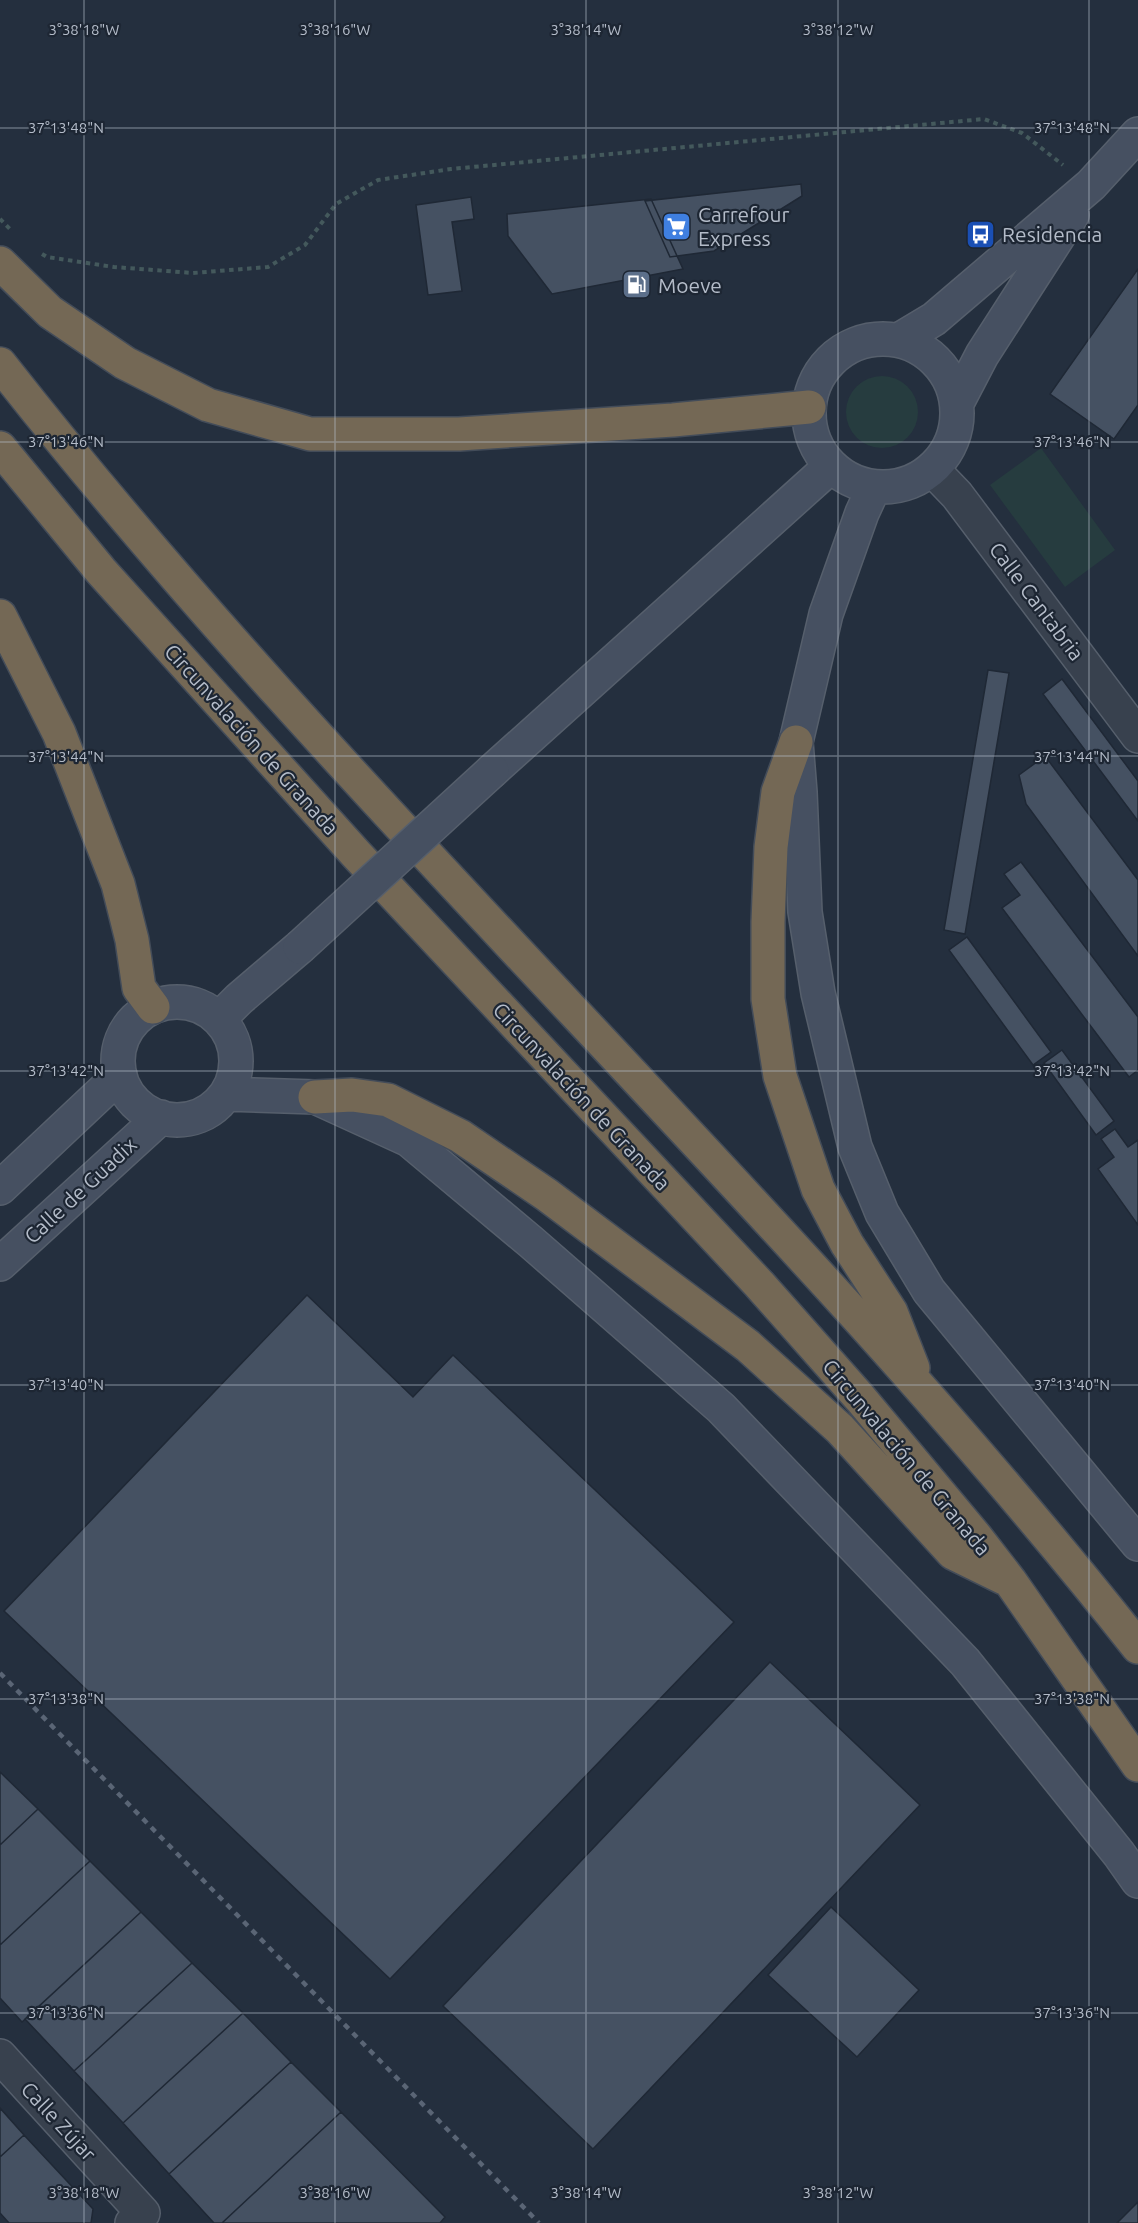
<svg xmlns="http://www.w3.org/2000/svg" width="1138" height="2223" viewBox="0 0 1138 2223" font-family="Ubuntu,sans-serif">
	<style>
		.green { fill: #263c3f }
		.building { fill: #455162; stroke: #1f2835; stroke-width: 1.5 }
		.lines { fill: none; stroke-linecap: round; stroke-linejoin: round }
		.street-casing { stroke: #565f6c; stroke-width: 36 }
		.secondary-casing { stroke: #565f6c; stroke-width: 36 }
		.highway-casing { stroke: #434c59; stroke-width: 36 }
		.path { stroke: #44595c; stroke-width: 4; stroke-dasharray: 4.5 4.5; stroke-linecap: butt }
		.street { stroke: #38414e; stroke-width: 33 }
		.secondary { stroke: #465061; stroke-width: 33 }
		.highway { stroke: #746855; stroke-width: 33 }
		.rail { stroke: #5a6575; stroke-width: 4.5; stroke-dasharray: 6 6; stroke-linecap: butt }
		.secondary-bridge-casing { stroke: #565f6c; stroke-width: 36; stroke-linecap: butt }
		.secondary-bridge { stroke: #465061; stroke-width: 33 }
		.ticks { fill: none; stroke: #b4bcc9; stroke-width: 1.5; stroke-opacity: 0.45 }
		.labels { text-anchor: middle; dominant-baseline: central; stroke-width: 4.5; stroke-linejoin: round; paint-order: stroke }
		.poi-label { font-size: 21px; fill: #b4bcc9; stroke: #1d2633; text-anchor: start }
		.street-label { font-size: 21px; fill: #b4bcc9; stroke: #1d2633 }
		.ticks-label { font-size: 15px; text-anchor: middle; fill: #b4bcc9; stroke: #1d2633; stroke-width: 4.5; stroke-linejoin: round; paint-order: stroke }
	</style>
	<rect width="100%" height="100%" fill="#242f3e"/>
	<path class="green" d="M846 412a36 36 0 1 1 72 0a36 36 0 1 1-72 0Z
		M1041,448L1115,550L1065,587L990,485Z"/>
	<path class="building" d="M801,184L802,196L714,251L670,257L645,201Z
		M471,197L474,219L452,222L462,291L428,295L416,205Z
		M651,199L683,269L552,294L508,236L507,214Z
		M1138,269V405L1114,439L1050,394Z
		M988,670L1009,673L965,934L944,930Z
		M1062,679L1138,781V821L1043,694Z
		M1045,756L1138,880V956L1026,804L1019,775Z
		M1021,862L1138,1017V1070L1129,1077L1002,908L1020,895L1004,874Z
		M967,937L1051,1052L1033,1065L949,950Z
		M1062,1050L1114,1121L1096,1135L1044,1063Z
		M1115,1129L1128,1147L1138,1140V1225L1098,1169L1114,1157L1101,1139Z
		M307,1295L413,1397L453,1355L734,1622L390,1979L4,1611Z
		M770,1662L920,1805L593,2149L443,2006Z
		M0,1772L38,1809L0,1845Z
		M38,1809L90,1861L0,1945V1845Z
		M90,1861L141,1912L22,2022L0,1998V1945Z
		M831,1907L919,1990L857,2057L768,1975Z
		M141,1912L192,1963L74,2071L25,2019Z
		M192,1963L243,2013L123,2123L74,2071Z
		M243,2013L291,2062L169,2174L123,2123Z
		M291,2062L341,2112L222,2223H214L169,2174Z
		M0,2108L24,2135L0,2157Z
		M341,2112L445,2217L440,2223H222Z
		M24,2135L93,2209L91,2223H9L0,2213V2157Z
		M1138,2202V2223H1117Z"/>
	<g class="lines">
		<defs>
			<path id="street" d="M932,469L957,495L1138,736
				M0,2056L143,2213L132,2223"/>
			<path id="secondary" d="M809 413a74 74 0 1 1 148 0a74 74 0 1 1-148 0Z
				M899,340L934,319L1091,185L1138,134
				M957,403L982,355L1072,215
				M874,487L862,513L826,614L796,742L800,792L805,912L818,993L855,1147L882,1213L929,1291L1138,1544
				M492,771L831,466
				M118 1061a59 59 0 1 1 118 0a59 59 0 1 1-118 0Z
				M219,1019L239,999L300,947
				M226,1094L315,1097L409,1140L531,1242L721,1408L965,1662L1119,1854L1138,1881
				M0,1188L120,1075
				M0,1264L161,1117"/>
			<path id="highway" d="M0,263L50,312L125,363L208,405L310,434H459L673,420L809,407
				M0,364C353,814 783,1198 1138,1647
				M0,448L101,571L356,854L759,1284L860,1398L976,1537L1010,1581L1138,1765
				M0,616L59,733L118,884L132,940L139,988L153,1007
				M796,742L778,792L771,847L768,922V999L780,1076L818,1189L847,1244L891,1312L913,1368
				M315,1097L352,1095L388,1100L460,1136L547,1195L748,1346L840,1429L953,1553L1004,1578"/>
		</defs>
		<use href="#street" class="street-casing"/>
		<use href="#secondary" class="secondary-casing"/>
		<use href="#highway" class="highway-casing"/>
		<path class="path" d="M0,219L10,229
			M42,254L47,257L114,267L193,273L268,267L305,245L336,204L378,180L451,169L984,119L1022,133L1063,165"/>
		<use href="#street" class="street"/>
		<use href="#secondary" class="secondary"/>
		<use href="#highway" class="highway"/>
		<path class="rail" d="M0,1673L539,2223"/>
		<defs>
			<path id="secondary-bridge" d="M300,947L492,771"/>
		</defs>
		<use href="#secondary-bridge" class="secondary-bridge-casing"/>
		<use href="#secondary-bridge" class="secondary-bridge"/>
	</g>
	<path class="ticks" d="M84,0V2223M335,0V2223M586,0V2223M838,0V2223M1089,0V2223M0,128H1138M0,442H1138M0,756H1138M0,1071H1138M0,1385H1138M0,1699H1138M0,2013H1138"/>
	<defs>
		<symbol id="supermarket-square" viewBox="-11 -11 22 22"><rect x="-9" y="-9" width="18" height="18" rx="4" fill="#3f7fe0" stroke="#1d2633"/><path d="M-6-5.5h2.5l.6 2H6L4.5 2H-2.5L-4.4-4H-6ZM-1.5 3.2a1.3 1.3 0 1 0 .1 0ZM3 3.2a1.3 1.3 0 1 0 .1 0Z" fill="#fff"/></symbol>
		<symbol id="bus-square" viewBox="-11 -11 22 22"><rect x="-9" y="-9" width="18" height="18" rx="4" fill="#1a4fb4" stroke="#1d2633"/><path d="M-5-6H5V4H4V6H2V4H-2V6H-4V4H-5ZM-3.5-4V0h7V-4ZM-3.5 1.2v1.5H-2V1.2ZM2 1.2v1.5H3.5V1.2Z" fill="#fff"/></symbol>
		<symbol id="fuel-square" viewBox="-11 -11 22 22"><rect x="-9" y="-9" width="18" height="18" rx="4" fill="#5c6f8a" stroke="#1d2633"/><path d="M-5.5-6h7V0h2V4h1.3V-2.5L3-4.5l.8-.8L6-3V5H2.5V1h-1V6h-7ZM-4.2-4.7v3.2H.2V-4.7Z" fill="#fff"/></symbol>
	</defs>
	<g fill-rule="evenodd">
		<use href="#supermarket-square" x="660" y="210" width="33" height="33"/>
		<use href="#bus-square" x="964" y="218" width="33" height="33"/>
		<use href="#fuel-square" x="620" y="268" width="33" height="33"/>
	</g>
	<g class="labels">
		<g class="poi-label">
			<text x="698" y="214">Carrefour<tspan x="698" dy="24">Express</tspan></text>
			<text x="1002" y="234">Residencia</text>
			<text x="658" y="285">Moeve</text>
		</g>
		<g class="street-label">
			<text transform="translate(1037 601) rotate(53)">Calle Cantabria</text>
			<text transform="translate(252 739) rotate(48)">Circunvalación de Granada</text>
			<text transform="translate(582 1096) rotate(47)">Circunvalación de Granada</text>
			<text transform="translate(80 1190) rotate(-43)">Calle de Guadix</text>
			<text transform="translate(907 1457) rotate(50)">Circunvalación de Granada</text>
			<text transform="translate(59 2121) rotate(47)">Calle Zújar</text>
		</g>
	</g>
	<g class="ticks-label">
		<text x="84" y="35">3°38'18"W</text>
		<text x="335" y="35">3°38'16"W</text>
		<text x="586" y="35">3°38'14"W</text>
		<text x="838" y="35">3°38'12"W</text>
		<text x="66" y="133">37°13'48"N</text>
		<text x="1072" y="133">37°13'48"N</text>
		<text x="66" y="447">37°13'46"N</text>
		<text x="1072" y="447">37°13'46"N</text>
		<text x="66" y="762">37°13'44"N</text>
		<text x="1072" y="762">37°13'44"N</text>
		<text x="66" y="1076">37°13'42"N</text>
		<text x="1072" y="1076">37°13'42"N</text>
		<text x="66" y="1390">37°13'40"N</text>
		<text x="1072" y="1390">37°13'40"N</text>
		<text x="66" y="1704">37°13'38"N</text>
		<text x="1072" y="1704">37°13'38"N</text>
		<text x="66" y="2018">37°13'36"N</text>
		<text x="1072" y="2018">37°13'36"N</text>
		<text x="84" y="2198">3°38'18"W</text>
		<text x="335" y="2198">3°38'16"W</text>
		<text x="586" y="2198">3°38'14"W</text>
		<text x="838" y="2198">3°38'12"W</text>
	</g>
</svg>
